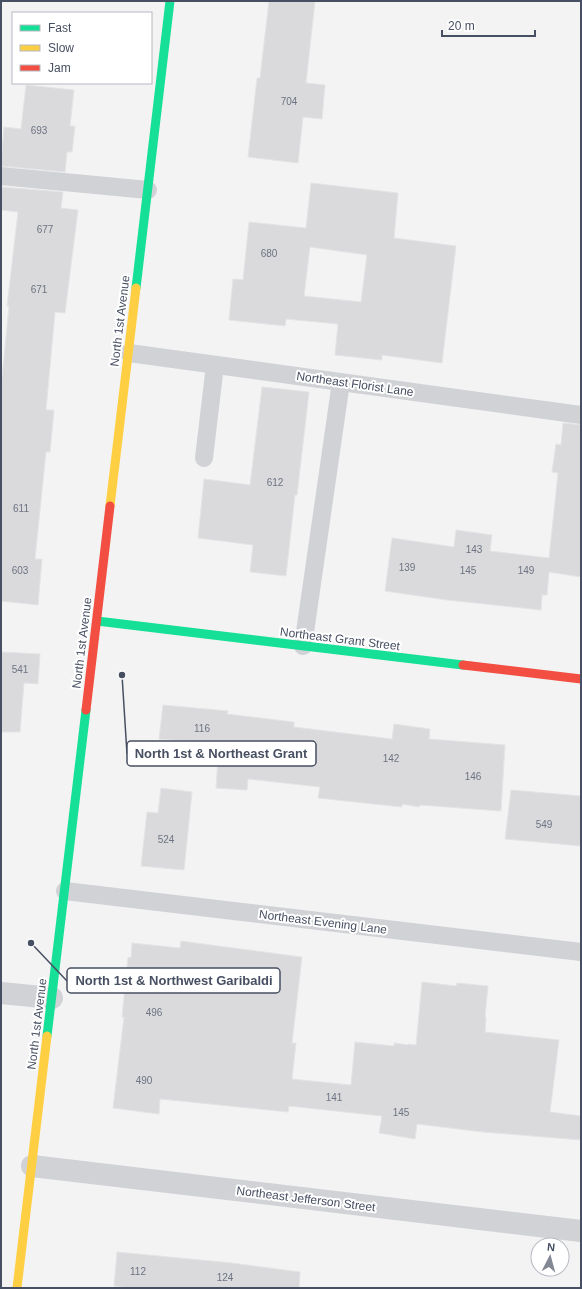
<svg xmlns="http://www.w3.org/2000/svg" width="582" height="1289" viewBox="0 0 582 1289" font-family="Helvetica,sans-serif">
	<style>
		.building { fill: #dadadd; stroke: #e4e4e6; fill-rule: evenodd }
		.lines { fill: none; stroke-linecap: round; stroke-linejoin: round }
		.lane { stroke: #d0d2d6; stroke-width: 18 }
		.street { stroke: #d0d2d6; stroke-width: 22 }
		.fast { stroke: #16e098; stroke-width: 9 }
		.slow { stroke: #ffcf43; stroke-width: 9 }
		.jam { stroke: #f24e42; stroke-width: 9 }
		.labels { text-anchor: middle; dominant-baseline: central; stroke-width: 4; stroke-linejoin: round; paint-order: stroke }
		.number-label { font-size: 10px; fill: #6d7382 }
		.street-label { font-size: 12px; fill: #474f62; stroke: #fff }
		.leader { fill: none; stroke: #474f62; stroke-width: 1.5 }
		.callout-dot { fill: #474f62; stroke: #fff; stroke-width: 1.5 }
		.callout { fill: #fff; stroke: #474f62; stroke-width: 1.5 }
		.callout-label { font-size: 13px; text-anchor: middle; font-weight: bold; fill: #474f62 }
	</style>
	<rect width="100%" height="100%" fill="#f3f3f3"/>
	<path class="building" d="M269,1H315L306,83L325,85L322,119L303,117L298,163L248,157L257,78H260Z
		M26,85L74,90L70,126H75L72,152H67L65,172L1,166L4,127L21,129Z
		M311,183L398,193L394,238L456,246L442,363L382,355V360L335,355L338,324L286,319L285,326L229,320L233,279L243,280L249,222L306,228ZM310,247L367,255L361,302L304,296Z
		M1,187L63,192L61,208L78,210L65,313L55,312L46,410H54L50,452H46L35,559H42L38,605L1,601V388L9,306H7L18,212L1,210Z
		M262,387L309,392L297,495H295L286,576L250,572L253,545L198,538L204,479L250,485Z
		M563,423L581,425V577L549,572L547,595H542L541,610L447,600L385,591L392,538L454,547L456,530L492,535L490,551L549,558L558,473L552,472L556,444L561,445Z
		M1,652L40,654L38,684L24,683L20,732H1Z
		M163,705L228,711L227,714L294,722V727L392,739L394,724L430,729L429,739L505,745L501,811L420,805L419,807L402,804V807L318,798L320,787L248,779L247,790L216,788L219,744L159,739Z
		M161,788L192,792L184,870L141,866L147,812L158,813Z
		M511,790L581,796V846L505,839Z
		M181,941L302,957L292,1043H296L292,1079L351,1085L355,1042L394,1046V1043L408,1045V1044L416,1045L422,982L456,986L457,983L488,986L485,1017H486L485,1032L559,1040L550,1112L581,1116V1140L483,1132L417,1124L415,1139L379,1133L382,1116L289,1106L288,1112L160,1099L159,1114L113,1108L124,1017H122L128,957L131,958L132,943L180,948Z
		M117,1252L232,1263L300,1272L299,1288H130L114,1286Z"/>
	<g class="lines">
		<path class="lane" d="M1,176L148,190
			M129,353L581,415
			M204,458L215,365
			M303,646L341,382
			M65,891L581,952"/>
		<path class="street" d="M1,993L52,998
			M32,1166L581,1231"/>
		<path class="fast" d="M136,288L170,1
			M97,621L463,665
			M47,1036L86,710"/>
		<path class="slow" d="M110,506L136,288
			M17,1288L47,1036"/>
		<path class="jam" d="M463,665L581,679
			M86,710L110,506"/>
	</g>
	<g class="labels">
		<g class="number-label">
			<text x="289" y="101">704</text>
			<text x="39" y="130">693</text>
			<text x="45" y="229">677</text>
			<text x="269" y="253">680</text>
			<text x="39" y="289">671</text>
			<text x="275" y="482">612</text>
			<text x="21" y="508">611</text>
			<text x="474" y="549">143</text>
			<text x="407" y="567">139</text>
			<text x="20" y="570">603</text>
			<text x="468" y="570">145</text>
			<text x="526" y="570">149</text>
			<text x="20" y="669">541</text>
			<text x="202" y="728">116</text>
			<text x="391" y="758">142</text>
			<text x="473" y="776">146</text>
			<text x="544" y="824">549</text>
			<text x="166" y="839">524</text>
			<text x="154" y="1012">496</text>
			<text x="144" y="1080">490</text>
			<text x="334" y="1097">141</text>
			<text x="401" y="1112">145</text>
			<text x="138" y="1271">112</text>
			<text x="225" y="1277">124</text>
		</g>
		<g class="street-label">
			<text transform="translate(120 321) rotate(-83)">North 1st Avenue</text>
			<text transform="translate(355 384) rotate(8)">Northeast Florist Lane</text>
			<text transform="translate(340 639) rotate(7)">Northeast Grant Street</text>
			<text transform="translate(82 643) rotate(-83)">North 1st Avenue</text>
			<text transform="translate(323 922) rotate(7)">Northeast Evening Lane</text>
			<text transform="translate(37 1024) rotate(-83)">North 1st Avenue</text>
			<text transform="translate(306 1199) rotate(7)">Northeast Jefferson Street</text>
		</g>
	</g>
	<path class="leader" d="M122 675L127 754M31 943L67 981"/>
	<g class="callout-dot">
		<circle cx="122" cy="675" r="4"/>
		<circle cx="31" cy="943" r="4"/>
	</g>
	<g class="callout">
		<rect x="127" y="741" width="189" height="25" rx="4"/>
		<rect x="67" y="968" width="213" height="25" rx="4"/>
	</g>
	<g class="callout-label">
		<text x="221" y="758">North 1st &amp; Northeast Grant</text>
		<text x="174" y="985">North 1st &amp; Northwest Garibaldi</text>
	</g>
	<rect width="582" height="1289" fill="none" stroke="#474f62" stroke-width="4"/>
	<rect x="12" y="12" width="140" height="72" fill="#ffffff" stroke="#b5b9c0"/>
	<rect x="20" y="25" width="20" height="6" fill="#16e098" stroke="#b5b9c0"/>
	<text x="48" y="32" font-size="12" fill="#474f62">Fast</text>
	<rect x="20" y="45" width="20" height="6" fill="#ffcf43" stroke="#b5b9c0"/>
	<text x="48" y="52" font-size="12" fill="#474f62">Slow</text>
	<rect x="20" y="65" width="20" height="6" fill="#f24e42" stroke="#b5b9c0"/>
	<text x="48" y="72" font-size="12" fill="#474f62">Jam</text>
	<g transform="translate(550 1257) rotate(6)"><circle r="19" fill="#ffffff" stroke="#b5b9c0"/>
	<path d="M0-3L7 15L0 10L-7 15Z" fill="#838895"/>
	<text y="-6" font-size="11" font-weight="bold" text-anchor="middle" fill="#474f62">N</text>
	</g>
	<path d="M442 30v6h93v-6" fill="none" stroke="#474f62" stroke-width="2"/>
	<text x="448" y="30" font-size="12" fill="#474f62" stroke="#ffffff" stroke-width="3" paint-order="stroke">20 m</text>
</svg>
